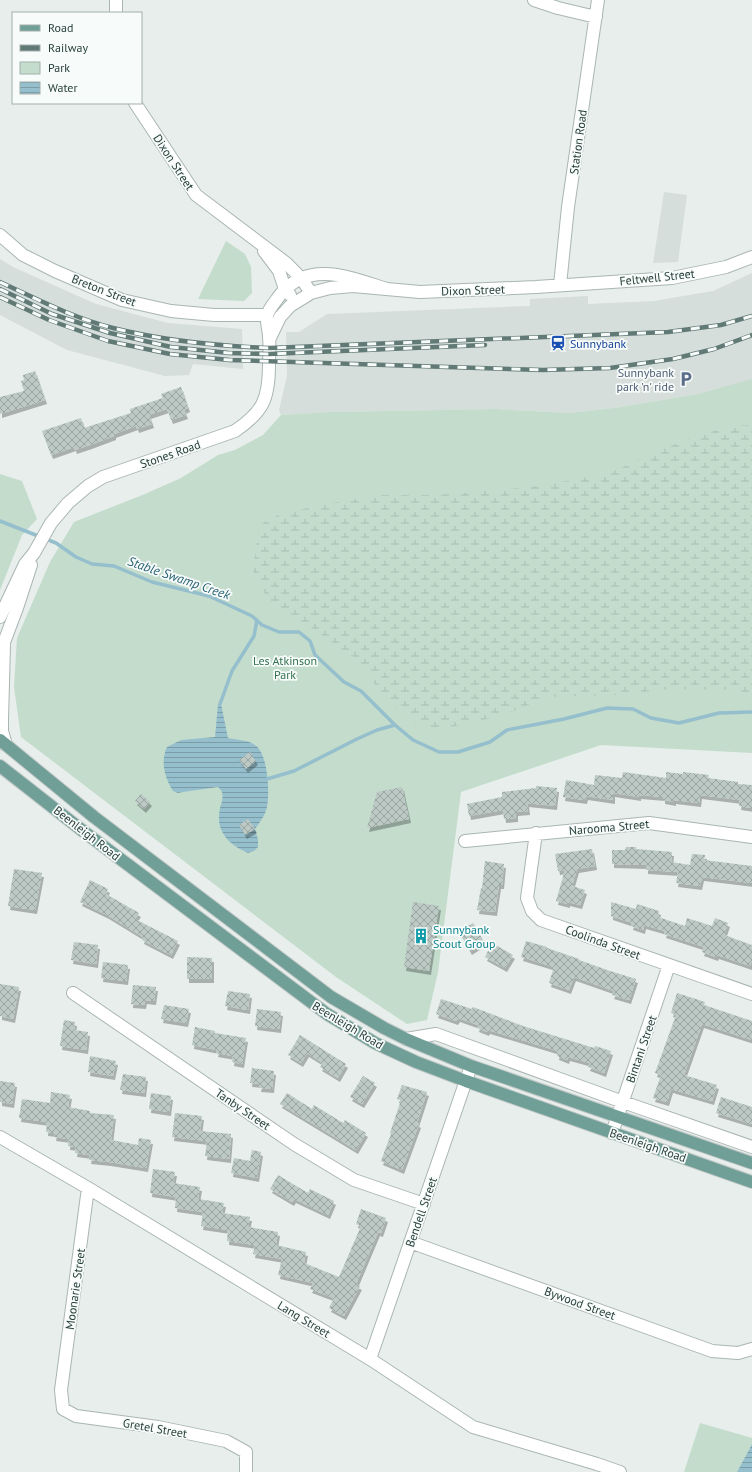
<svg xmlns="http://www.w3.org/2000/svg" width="752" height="1472" viewBox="0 0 752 1472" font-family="'PT Sans',sans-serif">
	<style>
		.built { fill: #d5dedb }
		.green { fill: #c3dccc }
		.wetland { fill: url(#wetland-marsh) }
		.water { fill: url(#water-rules) }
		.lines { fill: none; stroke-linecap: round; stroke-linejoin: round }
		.stream { stroke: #95bfcc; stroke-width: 3.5 }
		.building { fill: url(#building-cross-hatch); filter: url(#shadow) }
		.minor-casing { stroke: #aab6b3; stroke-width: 14 }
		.major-casing { stroke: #c3c9c8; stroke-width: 14 }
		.minor { stroke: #fff; stroke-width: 12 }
		.major { stroke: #709f97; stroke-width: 12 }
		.rail-casing { stroke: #627a76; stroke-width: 4.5 }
		.rail { stroke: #f7fbf9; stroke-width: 3; stroke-dasharray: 9; stroke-linecap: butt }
		.labels { text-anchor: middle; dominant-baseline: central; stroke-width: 3.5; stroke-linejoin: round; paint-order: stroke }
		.street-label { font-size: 12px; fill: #273f3b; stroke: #f7fbf9 }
		.transit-label { font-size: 12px; fill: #164399; stroke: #f7fbf9; text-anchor: start }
		.service-label { font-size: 12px; fill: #4e5e75; stroke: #f7fbf9; text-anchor: end }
		.park-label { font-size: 12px; fill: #357252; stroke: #f7fbf9 }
		.culture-label { font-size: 12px; fill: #0d838f; stroke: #f7fbf9; text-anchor: start }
		.water-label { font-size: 13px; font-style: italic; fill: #276175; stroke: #f7fbf9 }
	</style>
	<defs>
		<pattern id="wetland-marsh" width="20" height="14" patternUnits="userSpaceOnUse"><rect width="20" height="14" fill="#c3dccc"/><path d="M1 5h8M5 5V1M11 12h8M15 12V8" fill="none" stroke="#a8beb0"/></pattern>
		<pattern id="water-rules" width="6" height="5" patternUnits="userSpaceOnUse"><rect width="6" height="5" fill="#95bfcc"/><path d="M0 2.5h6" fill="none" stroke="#7a9da7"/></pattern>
		<pattern id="building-cross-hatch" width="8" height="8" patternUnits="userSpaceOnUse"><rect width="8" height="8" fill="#bcc9c5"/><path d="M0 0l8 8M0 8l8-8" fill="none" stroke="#99a5a1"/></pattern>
		<filter id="shadow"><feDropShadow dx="2" dy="4" stdDeviation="0" flood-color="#0004"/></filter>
	</defs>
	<rect width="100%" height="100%" fill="#e7eeeb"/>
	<path class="built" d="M664,192L687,195L678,262L653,263Z
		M0,259L13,267L96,304L168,323L242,329L243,369L193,364L189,375L165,376L67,350L0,315Z
		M752,273V379L733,385L698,394L621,407L571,413L496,409L331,412L281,415L279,410L287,376L286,332H299L327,314L530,306V299L588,296V304L654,301L713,291Z"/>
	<path class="green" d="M226,241L245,254L251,267L252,293L244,301L198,299Z
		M752,379V753L601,745L461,792L438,972L427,1020L407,1024L336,977L21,737L14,687L17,638L50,562L74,522L145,494L181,478L218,455L235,450L263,435L281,415L331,412L496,409L571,413L621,407L698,394Z
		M0,474L22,481L37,519L22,535L0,590Z
		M700,1423L752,1438V1444L737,1472H684Z"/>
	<path class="wetland" d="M752,425V693L728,690L671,689L615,695L548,697L504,715L429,732L394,708L353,657L312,628L270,603L253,571L259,525L280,514L326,504L376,495H438L531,487L607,474L680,442L729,426Z"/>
	<path class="water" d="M218,704H221L228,738C237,740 248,740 255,745C268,753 270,793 267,807C265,816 260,822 255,829L258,840V847L254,851L248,853C228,844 215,831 220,808C222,802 224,796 221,790L218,787L183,792L178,793L173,791C165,778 160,762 167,747L181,740L215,737Z
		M752,1444V1472H737Z"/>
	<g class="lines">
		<path class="stream" d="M0,521L56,543L76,557L92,564L114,566L152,582L209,596L252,616L262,625L279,632H299L310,641L315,655L344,682L361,691L395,725L413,740L439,752H458L490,742L507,730L564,719L607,708L633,709L651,718L679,723L719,713L752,712
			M220,704L232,671L254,636L257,620
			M267,779L294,771L357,739L377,730L395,725"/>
	</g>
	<path class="building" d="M35,371L45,400L0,414V397L24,391L21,381L24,380L23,375Z
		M181,387L188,408L184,410L186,415L171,420L167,409L149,415L152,424L137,429L136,426L114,434V436L90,445L75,450L74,447L51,455L42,431L81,418L84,428L131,413L130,409L163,398L161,394Z
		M250,752L256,761L246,769L239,760Z
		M623,772L666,778V772L683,774V772L709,775L708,778L738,782V784L752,785V808L739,806L740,800L700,795L699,803L674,800V802L663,800V797L639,795V797L613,793V800L586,796L585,800L563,797L566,780L594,785L595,775L622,778Z
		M536,786L557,788L555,806L527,803L528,811L516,812V818L504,819L503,810L469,816L467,804L502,797V792L536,788Z
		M402,787L409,819L367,828L377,792Z
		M141,794L150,802L144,809L135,801Z
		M248,819L255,829L245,835L239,825Z
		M626,847H636V849L672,852L671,862L690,865L692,854L705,855L704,860L752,866V883L702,877L700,886L676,883L678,872L646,870V865L612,864V850H625Z
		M592,849L595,866L577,869L572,886L585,890L580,905L568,902V904L556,901L565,870L558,871L555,854Z
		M485,861L504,864L502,885H499L495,912L477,910L481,888H482Z
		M14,869L42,873L35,910L8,906Z
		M90,880L108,889L106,894L139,913L135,919L178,941L171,955L142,940L143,937L107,915L80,902Z
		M413,902L439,906L429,971L404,967Z
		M611,902L636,909L637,904L659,911L658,917L685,926L687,918L712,926L715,918L728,923L724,935L752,945V960L750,966L717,955L716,957L702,952L704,947L664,934L665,931L644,925L643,930L631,926L632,923L611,916Z
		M473,923L484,942L470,951L459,931Z
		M526,941L547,947V948L579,959V960L610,971L636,979L629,1000L612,995L614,991L574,977L569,990L549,983L554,967L521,957Z
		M74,942L98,945L96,964L71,960Z
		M492,943L513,955L505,968L485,957Z
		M187,957L212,958V979H187Z
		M103,962L128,965L126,981L101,978Z
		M0,984L19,987L13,1019L0,1016Z
		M133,985L156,987L154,1001L145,1000L144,1005L131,1004Z
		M228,991L250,994L248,1010L225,1006Z
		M677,993L705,1002L704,1005L752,1021V1040L702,1024L684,1075L717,1085L712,1101L671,1089L667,1102L653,1098L661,1075L655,1073L676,1015L671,1013Z
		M441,999L472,1009L473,1007L523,1026L594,1048L595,1046L611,1051L604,1073L588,1067L590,1063L568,1057L567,1060L557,1056L558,1051L488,1030L487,1032L477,1028L478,1025L458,1018L456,1021L436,1014Z
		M164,1005L189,1009L186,1023L161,1019Z
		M257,1009L281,1012L279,1029L255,1026Z
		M64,1020L75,1022L74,1030L88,1032L86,1050L60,1046Z
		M195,1027L215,1031V1033L246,1038L242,1064L232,1062L233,1056L216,1053L217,1050L192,1045Z
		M300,1035L346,1064L338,1078L320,1067L323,1063L307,1053L301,1063L288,1055Z
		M90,1056L116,1061L113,1076L88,1072Z
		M252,1068L274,1071L272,1089L259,1088L260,1084L250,1083Z
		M123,1074L146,1077L144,1093L120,1090Z
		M363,1076L375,1083L362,1104L350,1097Z
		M0,1081L15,1083L12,1104L0,1102Z
		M402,1085L427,1092L417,1123L419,1124L402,1170L381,1161L391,1134L390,1133L401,1100L397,1099Z
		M51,1092L70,1095L68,1107L90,1111V1113L114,1115L111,1140L138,1145L139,1138L151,1140L146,1168L109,1162L89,1160L90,1155L75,1153L76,1147L68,1146L69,1139L54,1137L55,1133L46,1132L47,1122L19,1118L22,1099L50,1103Z
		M151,1093L171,1096L169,1112L149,1109Z
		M287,1093L312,1109L314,1105L343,1123L345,1120L366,1133L356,1150L280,1104Z
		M721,1097L752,1107V1124L716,1113Z
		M175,1113L202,1116L200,1131L231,1134L229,1159L205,1156L207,1141L172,1137Z
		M252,1150L261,1152L257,1178L231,1173L234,1158L250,1161Z
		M153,1169L175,1172L173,1183L200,1187L198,1199L224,1203L222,1213L250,1217L248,1227L278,1232L276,1245L306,1252L304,1263L339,1277L361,1226L356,1224L361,1209L386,1218L381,1233L378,1232L356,1284L360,1286L344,1316L329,1308L334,1298L310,1289L313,1283L278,1275L282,1259L253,1254L255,1245L227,1241L228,1230L201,1226L203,1212L175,1208L176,1197L150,1193Z
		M278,1175L308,1193L310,1189L334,1201L328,1215L294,1199L292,1202L270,1189Z"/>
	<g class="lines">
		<defs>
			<path id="minor" d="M116,0V13
				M534,0L558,8L596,17
				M135,103L196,195L286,263L301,278L311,293
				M0,235L23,255L55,271L122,300L171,311L214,315H267
				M264,251L279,271L285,289L290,295
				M560,285L568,207L598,0
				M270,338L280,317L290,306L311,293L330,288L353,286L420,292L536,287L672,278L726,267L752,257
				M0,617L25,564L34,553L51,523L68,503L88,486L103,477L235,431C263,412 269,399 269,365C269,356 270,346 269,337C269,330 266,323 267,316C268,309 276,301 280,295C309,259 351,278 387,289
				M4,645L2,719V731L6,745
				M0,653L17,608L31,565
				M536,833L527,898L532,911L541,920L752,994
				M465,841L649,823L752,837
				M73,993L294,1144L354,1180L424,1204
				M406,1039L436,1034L623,1102L752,1147
				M612,1133L669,965
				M0,1137L88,1188L370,1359L473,1427L597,1464L620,1472
				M88,1188L61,1390L63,1409L76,1416L158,1427L226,1441L246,1452V1472
				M410,1242L712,1351L738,1353L752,1349
				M370,1359L471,1066"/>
			<path id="major" d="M0,740L94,817L331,997L384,1028L406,1039L471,1066L752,1163
				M0,766L83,831L327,1014L375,1043L416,1062L466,1081L752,1182"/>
		</defs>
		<use href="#minor" class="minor-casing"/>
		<use href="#major" class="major-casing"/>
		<use href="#minor" class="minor"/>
		<use href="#major" class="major"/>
		<defs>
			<path id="rail" d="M0,282C37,299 73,318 113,328C165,341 216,346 270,348L668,332L721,325L752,316
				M0,289L52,314L110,333L171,347L229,353L269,354L485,345
				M0,297L49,320L108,341L170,354L229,360L543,370L610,368L673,359L714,349L752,335"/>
		</defs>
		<use href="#rail" class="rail-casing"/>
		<use href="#rail" class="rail"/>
	</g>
	<defs>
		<symbol id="station-bare" viewBox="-9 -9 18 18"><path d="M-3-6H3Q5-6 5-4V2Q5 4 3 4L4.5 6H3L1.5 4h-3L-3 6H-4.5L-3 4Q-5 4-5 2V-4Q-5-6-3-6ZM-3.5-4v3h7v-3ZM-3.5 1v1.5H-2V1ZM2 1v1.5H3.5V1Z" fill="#1a4fb4" stroke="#f7fbf9" stroke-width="2.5" paint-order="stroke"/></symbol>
		<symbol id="parking-bare" viewBox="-9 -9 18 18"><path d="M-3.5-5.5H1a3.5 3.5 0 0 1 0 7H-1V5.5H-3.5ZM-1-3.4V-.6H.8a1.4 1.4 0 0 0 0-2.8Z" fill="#5c6f8a" stroke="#f7fbf9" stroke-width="2.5" paint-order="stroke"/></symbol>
		<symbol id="building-bare" viewBox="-9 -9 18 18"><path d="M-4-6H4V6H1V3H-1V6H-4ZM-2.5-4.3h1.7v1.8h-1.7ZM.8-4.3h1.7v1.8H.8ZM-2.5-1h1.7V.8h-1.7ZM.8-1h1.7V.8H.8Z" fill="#0f9aa8" stroke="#f7fbf9" stroke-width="2.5" paint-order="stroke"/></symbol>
	</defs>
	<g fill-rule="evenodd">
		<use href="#station-bare" x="547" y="332" width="22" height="22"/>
		<use href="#parking-bare" x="675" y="368" width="22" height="22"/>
		<use href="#building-bare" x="410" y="925" width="22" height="22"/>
	</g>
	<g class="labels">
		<g class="street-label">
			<text transform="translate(578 142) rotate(-82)">Station Road</text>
			<text transform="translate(174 162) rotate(57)">Dixon Street</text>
			<text transform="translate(657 277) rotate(-6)">Feltwell Street</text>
			<text transform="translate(104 290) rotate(21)">Breton Street</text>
			<text transform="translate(473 290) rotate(-2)">Dixon Street</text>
			<text transform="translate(170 454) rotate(-19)">Stones Road</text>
			<text transform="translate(609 827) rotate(-5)">Narooma Street</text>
			<text transform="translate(87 833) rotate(38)">Beenleigh Road</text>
			<text transform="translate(603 942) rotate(20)">Coolinda Street</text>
			<text transform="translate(348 1025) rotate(31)">Beenleigh Road</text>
			<text transform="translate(641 1049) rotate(-71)">Bintani Street</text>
			<text transform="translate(243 1109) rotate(34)">Tanby Street</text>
			<text transform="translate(648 1145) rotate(19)">Beenleigh Road</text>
			<text transform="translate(421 1212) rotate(-71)">Bendell Street</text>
			<text transform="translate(75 1289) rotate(-82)">Moonarie Street</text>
			<text transform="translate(580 1303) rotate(20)">Bywood Street</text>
			<text transform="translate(304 1319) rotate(31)">Lang Street</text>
			<text transform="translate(155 1428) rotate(10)">Gretel Street</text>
		</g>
		<g class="transit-label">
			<text x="570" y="343">Sunnybank</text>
		</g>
		<g class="service-label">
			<text x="674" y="372">Sunnybank<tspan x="674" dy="14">park 'n' ride</tspan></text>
		</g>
		<g class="park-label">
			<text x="285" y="660">Les Atkinson<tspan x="285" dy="14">Park</tspan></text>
		</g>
		<g class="culture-label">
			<text x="433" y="929">Sunnybank<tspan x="433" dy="14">Scout Group</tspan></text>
		</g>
		<g class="water-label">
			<text transform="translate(179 578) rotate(19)">Stable Swamp Creek</text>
		</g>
	</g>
	<rect x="12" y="12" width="130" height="92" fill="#f7fbf9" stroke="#a4b0ad"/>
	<rect x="20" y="25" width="20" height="6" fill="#709f97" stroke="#a4b0ad"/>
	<text x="48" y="32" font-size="12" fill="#273f3b">Road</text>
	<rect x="20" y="45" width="20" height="6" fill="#627a76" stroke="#a4b0ad"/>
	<text x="48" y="52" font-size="12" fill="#273f3b">Railway</text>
	<rect x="20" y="62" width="20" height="12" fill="#c3dccc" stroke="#a4b0ad"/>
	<text x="48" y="72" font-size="12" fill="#273f3b">Park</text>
	<rect x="20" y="82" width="20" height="12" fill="url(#water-rules)" stroke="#a4b0ad"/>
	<text x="48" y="92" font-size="12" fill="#273f3b">Water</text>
</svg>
